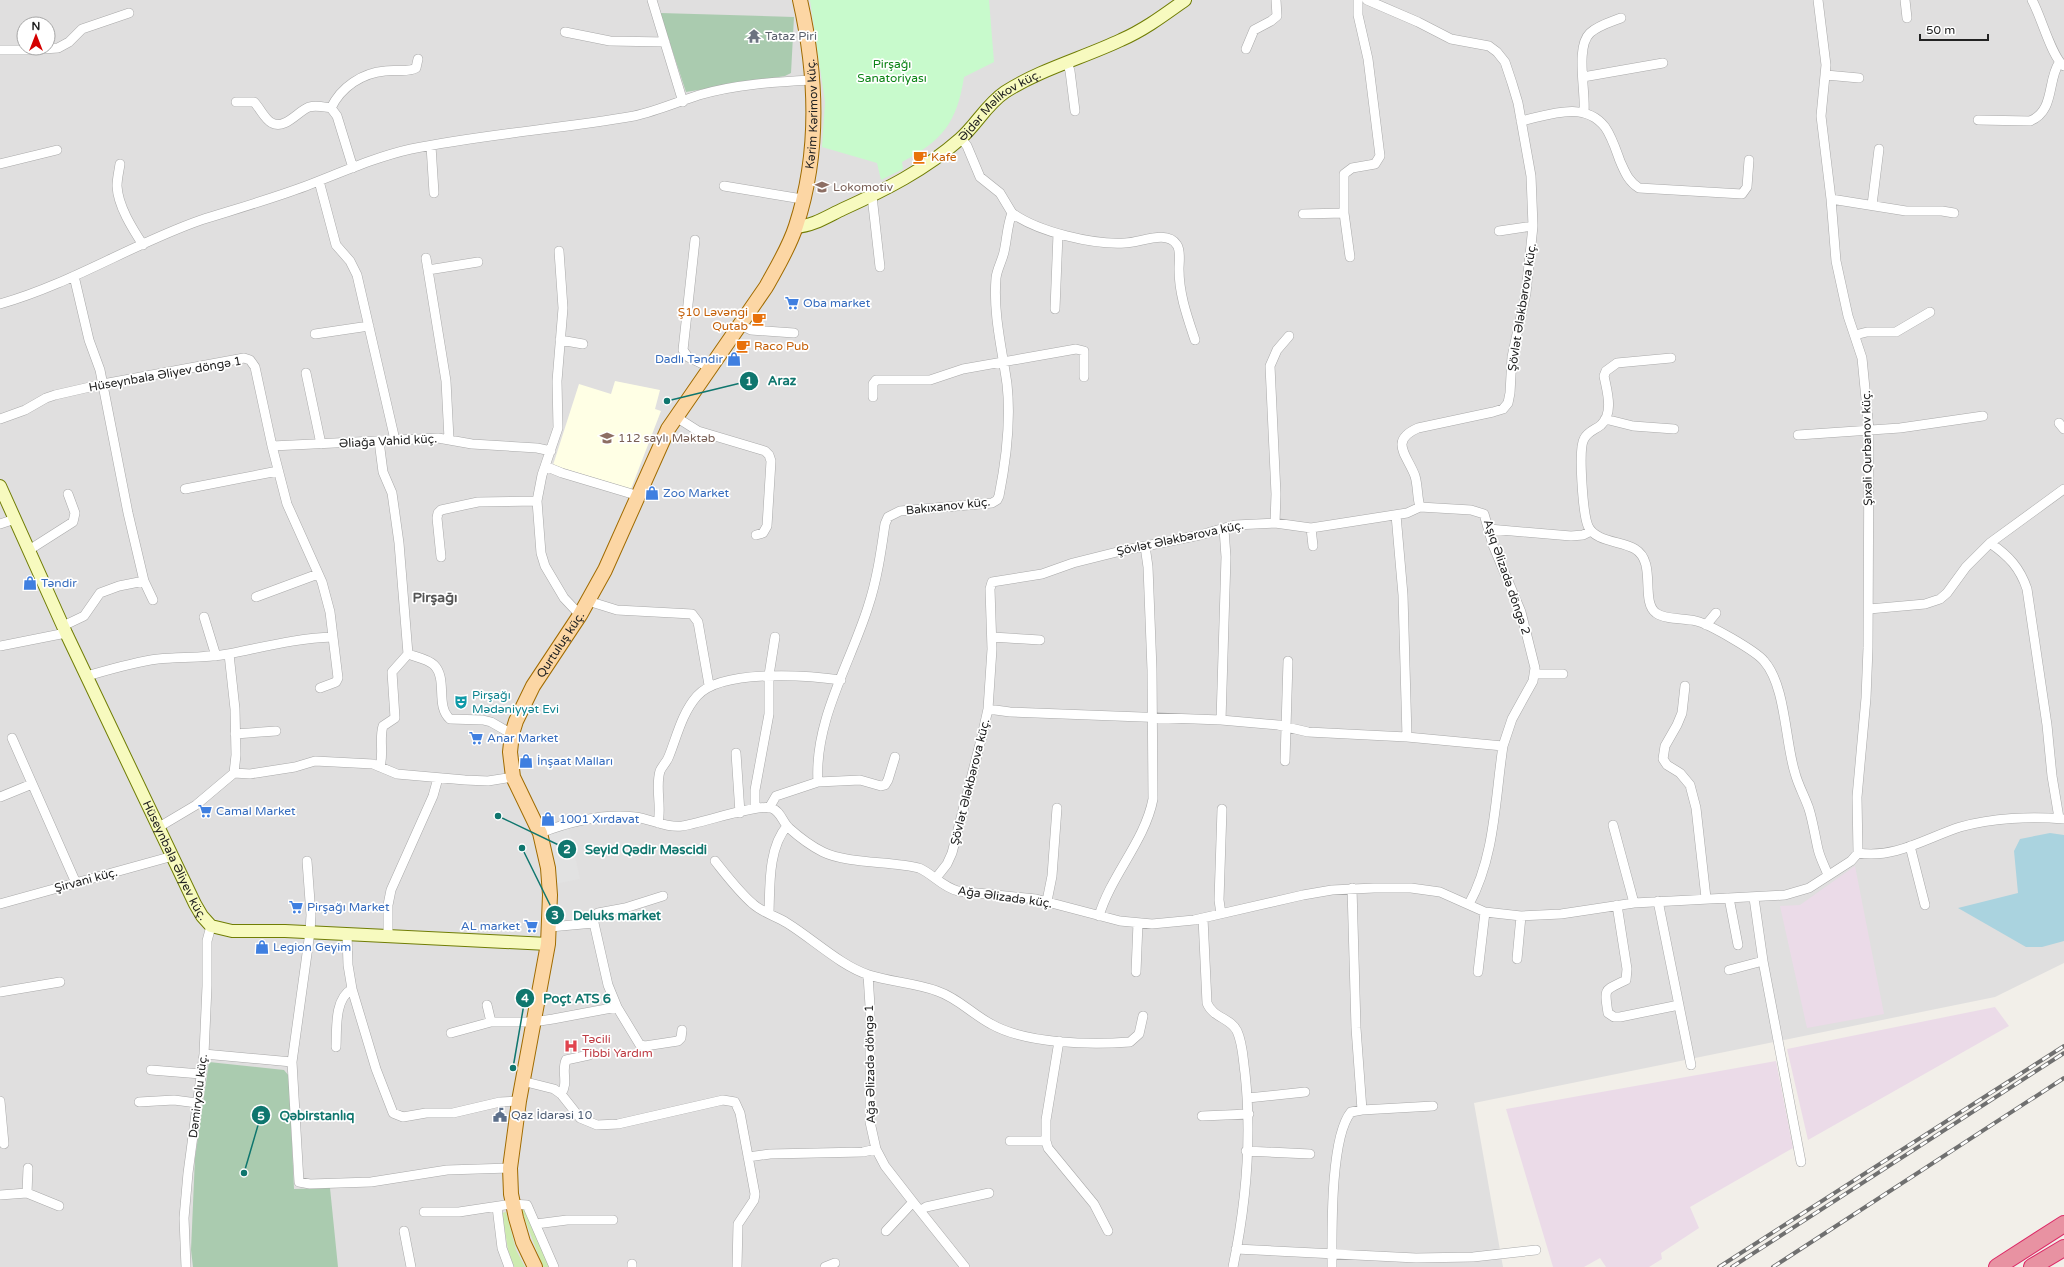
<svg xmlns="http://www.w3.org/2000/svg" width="2064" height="1267" viewBox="0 0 2064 1267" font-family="'Varela Round',sans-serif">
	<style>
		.residential { fill: #e0dfdf; fill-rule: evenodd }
		.industrial { fill: #ebdbe8 }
		.education { fill: #ffffe5 }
		.grass { fill: #cdebb0 }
		.cemetery { fill: #aacbaf }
		.park { fill: #c8facc }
		.parking { fill: #e2e2e2 }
		.water { fill: #aad3df }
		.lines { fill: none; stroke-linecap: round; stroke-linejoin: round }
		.street-casing { stroke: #a9a9a9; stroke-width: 10 }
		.secondary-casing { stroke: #707d05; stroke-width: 14 }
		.primary-casing { stroke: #a06b00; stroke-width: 16 }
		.highway-casing { stroke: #dc2a67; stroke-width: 18 }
		.street { stroke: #fff; stroke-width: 9 }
		.secondary { stroke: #f7fabf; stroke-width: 12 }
		.primary { stroke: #fcd6a4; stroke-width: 14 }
		.highway { stroke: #e892a2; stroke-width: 16 }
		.rail-casing { stroke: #707070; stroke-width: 4 }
		.rail { stroke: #fff; stroke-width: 2.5; stroke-dasharray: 8; stroke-linecap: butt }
		.labels { text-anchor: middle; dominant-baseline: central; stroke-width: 3.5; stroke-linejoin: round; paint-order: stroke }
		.worship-label { font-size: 12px; fill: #5b616d; stroke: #fff; text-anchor: start }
		.park-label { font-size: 12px; fill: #0c8416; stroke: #fff }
		.street-label { font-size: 12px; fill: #222; stroke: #fff }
		.food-label { font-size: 12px; fill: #c56008; stroke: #fff; text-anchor: start }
		.education-label { font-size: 12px; fill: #785e54; stroke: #fff; text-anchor: start }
		.shop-label { font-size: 12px; fill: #366cbe; stroke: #fff; text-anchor: start }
		.culture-label { font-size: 12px; fill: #0d838f; stroke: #fff; text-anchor: start }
		.health-label { font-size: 12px; fill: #be3a42; stroke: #fff; text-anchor: start }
		.service-label { font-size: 12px; fill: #4e5e75; stroke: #fff; text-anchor: start }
		.quarter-label { font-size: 14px; font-weight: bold; fill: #555; stroke: #fff }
		.leader { fill: none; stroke: #0f766e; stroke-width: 1.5 }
		.callout-dot { fill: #0f766e; stroke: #fff; stroke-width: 1.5 }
		.mark-label { font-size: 12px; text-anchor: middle; font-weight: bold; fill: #fff }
		.callout-label { font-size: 13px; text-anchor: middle; font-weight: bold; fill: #0f766e; stroke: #fff; stroke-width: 3.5; stroke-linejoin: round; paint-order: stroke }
	</style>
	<rect width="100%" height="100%" fill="#f2efe9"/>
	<path class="residential" d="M0,0H2064V963L1995,997L1474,1103L1503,1267H0ZM24,24H48V48H24Z"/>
	<path class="industrial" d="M1855,866L1884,1014L1807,1028L1780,906L1800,905Z
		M1995,1007L2009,1026L1808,1140L1787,1049Z
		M1776,1061L1793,1148L1690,1207L1699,1228L1661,1253L1662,1259L1649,1267H1606L1600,1258L1584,1267H1553L1506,1109Z"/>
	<path class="education" d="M615,381L660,390L655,409L661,411L631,489L553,465L579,384L611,394Z"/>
	<path class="grass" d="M521,1209H526L549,1267H543Z
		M506,1212L516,1250L525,1267H514L508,1250L502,1213Z"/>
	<path class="cemetery" d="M660,13L794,17L791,73L785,76L686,92Z
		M209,1062L284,1070L289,1076L294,1189L330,1188L338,1267H193L191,1250L195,1158Z"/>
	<path class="park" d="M810,0H989L994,62L964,77C957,123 942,141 902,162L903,169L881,180L877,163L822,147L825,102Z"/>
	<path class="parking" d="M568,824L580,879L550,885L540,833Z"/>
	<path class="water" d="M2050,833L2064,835V941L2042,947H2026L1958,908L2018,893L2014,851L2020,839Z"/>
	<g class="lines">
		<defs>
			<path id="street" d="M652,0L683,102
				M1367,0L1418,22L1451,39L1489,46L1497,52L1505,62L1512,83L1518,103L1531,176L1533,226L1526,293L1512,357L1510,393L1508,403L1503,409L1493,412L1418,428C1388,441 1408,456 1415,476C1418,486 1417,497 1420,507
				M1818,0L1826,65L1821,116L1831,199L1836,261L1848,316L1862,358L1869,430L1868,648L1866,698L1857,797L1858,853
				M1905,0L1907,18
				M2032,0C2041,16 2052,58 2064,66
				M565,32L610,41L665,42
				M1246,49L1254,30L1271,21L1277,16L1276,0
				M0,50H28L58,48L69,42L82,29L129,13
				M1067,62L1070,71L1075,111
				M1826,75L1859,78
				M1583,77L1663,63
				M236,102H254C260,108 265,120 272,123C285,130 298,111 309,107C316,105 324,107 331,108L337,116L353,168
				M331,108C341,87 362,73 385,71C396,69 407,73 416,68L418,59
				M1584,112C1586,92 1575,47 1590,33C1599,25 1611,22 1621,18
				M1978,120L2030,121C2055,111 2047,81 2059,63
				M1521,121C1549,115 1584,100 1605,127C1612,137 1616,150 1620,161C1625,172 1628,181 1639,188L1742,194L1747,187L1749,160
				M431,146L434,193
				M0,164L57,150
				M120,164C119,171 117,179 117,186C118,206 132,228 143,245
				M319,181L336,245L350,261L357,275L395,440
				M724,186L802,199
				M872,196L880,267
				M1831,199L1906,211H1942L1954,213
				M1872,205L1879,149
				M1012,213C1038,232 1094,245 1125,243C1140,243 1167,229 1177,245C1181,251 1179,262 1179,269C1179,294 1187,316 1195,340
				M1303,214L1344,213
				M1499,231L1533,226
				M695,240L683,350L688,357L711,368
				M559,251L563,308L557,381L558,428L542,475L537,501L541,553L545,566L564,598L580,615
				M1350,257L1344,213V174L1352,168L1375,164L1380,156L1368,59L1358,15V0
				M426,258L428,270
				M0,304C71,284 132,244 201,220C236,209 271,199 306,186C340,173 375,157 411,149C484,134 560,129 634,116C657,111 677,102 699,95C736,84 775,82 813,80
				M1055,309L1058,234
				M741,325L751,330L794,333
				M315,334L369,326
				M1855,335L1867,332H1896L1930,312
				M560,340L583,344
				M1671,358L1617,363L1606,371L1604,376C1607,391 1614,413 1601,425C1595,430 1588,431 1584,439C1578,449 1583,514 1588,526C1595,542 1622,541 1635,549C1657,562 1640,601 1656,613C1666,620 1684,618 1696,621C1709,624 1756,651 1764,661C1786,686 1785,742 1795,773C1798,785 1805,797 1809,809C1813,822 1815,836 1818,849C1820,858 1825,867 1828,875
				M306,373L321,444
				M873,397V384L876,380H930L963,369L1076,349L1084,351V377
				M676,417L698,431L765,451L769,455L771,461L767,526L763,533L756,535
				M0,419L25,410L46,398L55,395L103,384L244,358L250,360L255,367L272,446L287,504L322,582L330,612L333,637C297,638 264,647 228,654C205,658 182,657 158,659C134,662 111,669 87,676
				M1605,419L1633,426L1674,429
				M2059,423L2064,429
				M1798,435L1900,428L1983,416
				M449,439L446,381L428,270L478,262
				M379,441L383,472L392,493L399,543L408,654L392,672L395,718L383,726C379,739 384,753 380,767
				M272,446L438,438L472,444L537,448L551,451
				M545,466L562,473L639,496
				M185,489L278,471
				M1420,507L1471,510L1484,514L1493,545L1521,612L1535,668L1533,681L1512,719L1503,746C1495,799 1495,857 1469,904
				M1396,515L1403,595L1407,737
				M1275,523L1276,494L1270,366L1277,350L1289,336
				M0,524L15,519
				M1311,528L1313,546
				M1489,529L1571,536L1583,535L1591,531
				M1990,543C2009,556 2020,568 2027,589L2047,725L2052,776L2059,818
				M29,550L73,522L75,513L68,494
				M441,557L437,518L438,513L441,510L478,502L537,501
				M144,581L153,600
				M256,597L318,574
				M588,601L617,610L692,614L698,622L709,685
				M1869,609L1925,604L1940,599L1947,593L1966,567L1990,543L2064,489
				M204,617L216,656
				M1706,625L1716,613
				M63,626L84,616L100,593L119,586L144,581L128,513L100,370L89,340L74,276
				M992,637L1040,640
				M0,646L66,633
				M229,654L235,709L236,755L234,773
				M408,654C416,657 428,659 434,665C448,679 435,706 450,719L483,720L491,722L512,734
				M1535,674H1563
				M1685,686L1682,713L1677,725L1665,746L1663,759L1667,765L1680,773L1690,785L1696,808L1706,898
				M320,688L336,682L338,678L333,637
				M988,709L1010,712L1221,720L1278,725L1308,732L1407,737L1503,746
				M1221,720L1226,557L1224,529
				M235,734L276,731
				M12,738L76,883
				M736,753L740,813
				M1285,761L1288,661
				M818,782C814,721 850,664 868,607C877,580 881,552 885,524L888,517L900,511L992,503L997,500L999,496C1006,461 1011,420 1007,384C1002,349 993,314 996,278C997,269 1002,261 1004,252C1007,239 1007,226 1012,213L1000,193L980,177L967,146L961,138
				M0,797L32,784
				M755,808V790L769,714V675L775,637
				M769,808L776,796L818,782L860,780L881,786L885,785L888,780L895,757
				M658,823C662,806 655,788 660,771C662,766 667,762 669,756C677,736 682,713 697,696C721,669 806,675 841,680
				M1613,825L1634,903
				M159,827L196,805L234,773L250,774L295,767L315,761L373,764L397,774L465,780L488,781L513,777
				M540,833C569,822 604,813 635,817C651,819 666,828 682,826C702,823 756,804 771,808C781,811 782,822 789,828C799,837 811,846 823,852C848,864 891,861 919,868C933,874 942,887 958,891L1036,899L1120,921L1152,924L1194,920L1303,895L1332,890L1374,888H1411L1440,892L1485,912L1521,916L1561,914L1634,903L1785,895L1809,888L1851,861L1858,853
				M1910,846L1925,905
				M1858,853C1895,859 1926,838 1960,827C1992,818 2031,816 2064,819
				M307,861L311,915L310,932L292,1062L299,1182L310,1184L371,1182L447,1170L510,1168
				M715,861C727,876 739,892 753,904C763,913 776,916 787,923C813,939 841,966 869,975C891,982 915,983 937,991C958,998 972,1014 991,1024C1026,1044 1091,1045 1130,1042L1139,1034L1143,1016
				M936,878L947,864L952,853L982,736L988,709L992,649L990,589L992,582L1042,574L1073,563L1121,551L1200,535L1235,525L1275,523L1311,528L1407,513L1420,507
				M1729,898L1738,945
				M1754,898L1763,961L1801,1162
				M1047,901L1052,876L1057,808
				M1658,901L1691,1065
				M0,904L173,856
				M1617,905L1627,969L1626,980C1604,991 1604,987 1608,1013L1614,1017H1620L1679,1005
				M769,913C770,886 768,848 787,826
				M1221,914L1219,900L1222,809
				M1099,916C1111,875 1145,841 1153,799L1152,670L1148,567L1145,546
				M1203,918L1207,1003C1213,1018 1231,1018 1237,1031C1243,1044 1243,1060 1245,1073C1252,1137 1246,1204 1233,1267
				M550,927L594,923L595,916L598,913L625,908L663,896
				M347,935L348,965L352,989L376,1069L393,1113L403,1117L426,1113H453L500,1102L519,1101
				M388,936V905L391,890L433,796L438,778
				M1517,959L1521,916
				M1729,970L1763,961
				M1136,972L1138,923
				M1478,972L1485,912
				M868,975L870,1006V1122L876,1149L885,1166L913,1202L965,1267
				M0,992L60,982
				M487,1005L491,1022
				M617,1007L640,1045L645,1046L678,1041L681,1038L682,1030
				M451,1033L491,1022H533L553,1019L617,1007L608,985L594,923
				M1059,1041L1046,1120V1141L1048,1148L1094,1204L1108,1231
				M336,1047C337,1029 334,999 352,989
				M204,1054L292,1062
				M151,1070L201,1074
				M522,1081L554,1089L561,1094L580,1118L597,1125L618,1124L723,1100L735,1102L740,1113L755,1194L754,1200L738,1224L737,1267
				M561,1094C569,1083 561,1071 566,1060L589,1055
				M1248,1098L1305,1092
				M0,1101L4,1144
				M139,1102L174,1100L197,1103
				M1362,1110L1433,1106
				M1202,1116L1249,1114
				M1010,1141H1046
				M1246,1151L1310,1154
				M748,1157L770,1154L863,1152L876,1149
				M27,1193L28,1168
				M0,1195L27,1193L59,1206
				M497,1207L502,1248L509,1267
				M921,1210L926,1207L989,1193
				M424,1212H459L512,1204L527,1205L554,1267
				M536,1224L567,1220H613
				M404,1231L411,1267
				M886,1231L913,1202
				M1236,1249L1416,1258L1473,1257L1536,1250
				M186,1267L184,1218L188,1173L204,1054L207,986V941L211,926
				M632,1267V1264
				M825,1267L835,1263
				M1332,1267C1332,1233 1330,1137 1351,1112L1362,1110L1356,1028L1352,888"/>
			<g id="secondary">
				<path id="s1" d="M796,227C813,226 828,216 843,209C885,190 925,170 960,139C976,125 987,104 1005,92C1041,69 1083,58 1121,40C1144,30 1164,15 1185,0"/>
				<path id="s2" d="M0,486L66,633L195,904L202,916L211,926L232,931H285L548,944"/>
			</g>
			<g id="primary">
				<path id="s3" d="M535,1267L523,1242L516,1218L511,1194L510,1168L519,1101L548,944L550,895L548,868L540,833L513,777L510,752L512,734L516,721L533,686L580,615L605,570L668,429L766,287C777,267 789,248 796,226C820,153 817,75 800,0"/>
			</g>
			<path id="highway" d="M1997,1267L2064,1224
				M2032,1267L2064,1248"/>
		</defs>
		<use href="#street" class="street-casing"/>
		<use href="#secondary" class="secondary-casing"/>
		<use href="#primary" class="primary-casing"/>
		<use href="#highway" class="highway-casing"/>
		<use href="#street" class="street"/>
		<use href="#secondary" class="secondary"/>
		<use href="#primary" class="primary"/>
		<use href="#highway" class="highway"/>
		<defs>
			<path id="rail" d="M1719,1267L2064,1046
				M1732,1267L2064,1053
				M1773,1267L2064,1078"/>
		</defs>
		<use href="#rail" class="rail-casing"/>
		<use href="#rail" class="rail"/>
	</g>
	<defs>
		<symbol id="temple-bare" viewBox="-9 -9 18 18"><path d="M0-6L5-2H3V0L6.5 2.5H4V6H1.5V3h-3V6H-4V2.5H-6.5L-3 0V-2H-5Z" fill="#6b7280" stroke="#fff" stroke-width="2.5" paint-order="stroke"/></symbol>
		<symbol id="cafe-bare" viewBox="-9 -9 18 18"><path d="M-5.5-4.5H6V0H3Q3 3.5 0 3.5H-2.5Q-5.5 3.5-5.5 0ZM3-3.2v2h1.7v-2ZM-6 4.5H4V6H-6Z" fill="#e8710a" stroke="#fff" stroke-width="2.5" paint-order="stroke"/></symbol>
		<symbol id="university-bare" viewBox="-9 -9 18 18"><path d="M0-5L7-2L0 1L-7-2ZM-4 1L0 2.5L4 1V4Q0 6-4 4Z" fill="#8d6e63" stroke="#fff" stroke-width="2.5" paint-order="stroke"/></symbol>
		<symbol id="supermarket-bare" viewBox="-9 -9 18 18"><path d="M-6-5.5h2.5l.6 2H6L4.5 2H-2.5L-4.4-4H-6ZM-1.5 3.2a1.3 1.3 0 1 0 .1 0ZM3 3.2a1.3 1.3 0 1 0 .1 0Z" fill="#3f7fe0" stroke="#fff" stroke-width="2.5" paint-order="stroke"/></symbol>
		<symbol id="shop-bare" viewBox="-9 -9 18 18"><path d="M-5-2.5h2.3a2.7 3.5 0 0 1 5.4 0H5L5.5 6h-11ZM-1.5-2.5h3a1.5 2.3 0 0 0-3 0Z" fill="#3f7fe0" stroke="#fff" stroke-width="2.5" paint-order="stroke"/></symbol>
		<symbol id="school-bare" viewBox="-9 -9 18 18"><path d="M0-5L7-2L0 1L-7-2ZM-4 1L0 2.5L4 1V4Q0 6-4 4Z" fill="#8d6e63" stroke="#fff" stroke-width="2.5" paint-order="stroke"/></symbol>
		<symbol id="theatre-bare" viewBox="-9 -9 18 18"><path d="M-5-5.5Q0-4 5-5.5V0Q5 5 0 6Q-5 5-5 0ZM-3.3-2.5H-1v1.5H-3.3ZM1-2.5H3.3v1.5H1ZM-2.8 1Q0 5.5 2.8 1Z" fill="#0f9aa8" stroke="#fff" stroke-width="2.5" paint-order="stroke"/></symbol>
		<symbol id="hospital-bare" viewBox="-9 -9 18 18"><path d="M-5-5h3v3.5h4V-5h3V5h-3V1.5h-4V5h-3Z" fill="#e0444e" stroke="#fff" stroke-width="2.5" paint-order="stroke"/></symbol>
		<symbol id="civic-bare" viewBox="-9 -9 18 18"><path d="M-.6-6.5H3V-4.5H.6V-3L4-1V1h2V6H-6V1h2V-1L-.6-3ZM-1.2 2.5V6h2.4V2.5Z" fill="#5c6f8a" stroke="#fff" stroke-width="2.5" paint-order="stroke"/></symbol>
	</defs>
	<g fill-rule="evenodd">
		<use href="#temple-bare" x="744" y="26" width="20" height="20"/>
		<use href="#cafe-bare" x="910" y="147" width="20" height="20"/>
		<use href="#university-bare" x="812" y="177" width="20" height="20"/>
		<use href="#supermarket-bare" x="782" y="293" width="20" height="20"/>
		<use href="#cafe-bare" x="749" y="309" width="20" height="20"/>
		<use href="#cafe-bare" x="733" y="336" width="20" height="20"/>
		<use href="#shop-bare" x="724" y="349" width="20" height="20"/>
		<use href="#school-bare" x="597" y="428" width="20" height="20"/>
		<use href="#shop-bare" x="642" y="483" width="20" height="20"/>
		<use href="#shop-bare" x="20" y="573" width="20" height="20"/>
		<use href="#theatre-bare" x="451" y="692" width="20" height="20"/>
		<use href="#supermarket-bare" x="466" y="728" width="20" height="20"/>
		<use href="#shop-bare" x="516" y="751" width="20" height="20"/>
		<use href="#supermarket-bare" x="195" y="801" width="20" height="20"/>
		<use href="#shop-bare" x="538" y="809" width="20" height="20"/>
		<use href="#supermarket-bare" x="286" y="897" width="20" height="20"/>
		<use href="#supermarket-bare" x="521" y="916" width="20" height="20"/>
		<use href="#shop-bare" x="252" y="937" width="20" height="20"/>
		<use href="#hospital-bare" x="561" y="1036" width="20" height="20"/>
		<use href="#civic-bare" x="490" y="1105" width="20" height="20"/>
	</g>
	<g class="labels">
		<g class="worship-label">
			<text x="765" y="36">Tataz Piri</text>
		</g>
		<g class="park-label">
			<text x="892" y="64">Pirşağı<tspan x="892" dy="14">Sanatoriyası</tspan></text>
		</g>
		<g class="street-label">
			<text stroke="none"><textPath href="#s1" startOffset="240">Əjdər Məlikov küç.</textPath></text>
			<text stroke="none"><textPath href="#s3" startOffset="1246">Kərim Kərimov küç.</textPath></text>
			<text transform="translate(1522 307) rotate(-81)">Şövlət Ələkbərova küç.</text>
			<text transform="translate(165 374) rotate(-10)">Hüseynbala Əliyev döngə 1</text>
			<text transform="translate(388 441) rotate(-3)">Əliağa Vahid küç.</text>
			<text transform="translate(1867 448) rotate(-91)">Şıxəli Qurbanov küç.</text>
			<text transform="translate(948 506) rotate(-6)">Bakıxanov küç.</text>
			<text transform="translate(1180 538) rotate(-12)">Şövlət Ələkbərova küç.</text>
			<text transform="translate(1507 577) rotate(71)">Aşıq Əlizadə döngə 2</text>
			<text stroke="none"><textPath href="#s3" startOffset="650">Qurtuluş küç.</textPath></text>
			<text transform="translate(970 782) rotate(-76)">Şövlət Ələkbərova küç.</text>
			<text stroke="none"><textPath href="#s2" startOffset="413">Hüseynbala Əliyev küç.</textPath></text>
			<text transform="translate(86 880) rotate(-15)">Şirvani küç.</text>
			<text transform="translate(1005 897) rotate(8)">Ağa Əlizadə küç.</text>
			<text transform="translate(870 1064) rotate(-91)">Ağa Əlizadə döngə 1</text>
			<text transform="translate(198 1096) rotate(-83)">Dəmiryolu küç.</text>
		</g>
		<g class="food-label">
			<text x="931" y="157">Kafe</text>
			<text x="748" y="312" text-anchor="end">Ş10 Ləvəngi<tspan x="748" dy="14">Qutab</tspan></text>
			<text x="754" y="346">Raco Pub</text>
		</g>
		<g class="education-label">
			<text x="833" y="187">Lokomotiv</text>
			<text x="618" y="438">112 saylı Məktəb</text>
		</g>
		<g class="shop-label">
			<text x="803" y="303">Oba market</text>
			<text x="723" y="359" text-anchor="end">Dadlı Təndir</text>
			<text x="663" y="493">Zoo Market</text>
			<text x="41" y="583">Təndir</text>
			<text x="487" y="738">Anar Market</text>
			<text x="537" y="761">İnşaat Malları</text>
			<text x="216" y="811">Camal Market</text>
			<text x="559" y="819">1001 Xırdavat</text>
			<text x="307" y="907">Pirşağı Market</text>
			<text x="520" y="926" text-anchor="end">AL market</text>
			<text x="273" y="947">Legion Geyim</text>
		</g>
		<g class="culture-label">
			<text x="472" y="695">Pirşağı<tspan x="472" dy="14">Mədəniyyət Evi</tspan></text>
		</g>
		<g class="health-label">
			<text x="582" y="1039">Təcili<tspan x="582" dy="14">Tibbi Yardım</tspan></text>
		</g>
		<g class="service-label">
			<text x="511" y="1115">Qaz İdarəsi 10</text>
		</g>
		<g class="quarter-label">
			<text x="435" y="597">Pirşağı</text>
		</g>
	</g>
	<path class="leader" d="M667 401L749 381M498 816L567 849M522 848L555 915M513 1068L525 998M244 1173L261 1115"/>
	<g class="callout-dot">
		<circle cx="667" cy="401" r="4"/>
		<circle cx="498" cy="816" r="4"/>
		<circle cx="522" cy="848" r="4"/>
		<circle cx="513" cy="1068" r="4"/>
		<circle cx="244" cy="1173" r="4"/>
		<circle cx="749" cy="381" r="10"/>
		<circle cx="567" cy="849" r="10"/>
		<circle cx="555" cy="915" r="10"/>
		<circle cx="525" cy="998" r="10"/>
		<circle cx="261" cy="1115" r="10"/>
	</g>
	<g class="mark-label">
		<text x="749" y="385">1</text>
		<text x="567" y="853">2</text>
		<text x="555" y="919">3</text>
		<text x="525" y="1002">4</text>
		<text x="261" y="1120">5</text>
	</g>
	<g class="callout-label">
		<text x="782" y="385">Araz</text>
		<text x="646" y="854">Seyid Qədir Məscidi</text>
		<text x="617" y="920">Deluks market</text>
		<text x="577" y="1003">Poçt ATS 6</text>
		<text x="317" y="1120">Qəbirstanlıq</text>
	</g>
	<g transform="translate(36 36)"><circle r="19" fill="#ffffff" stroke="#a7a7a7"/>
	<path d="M0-3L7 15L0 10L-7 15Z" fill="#d40000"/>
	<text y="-6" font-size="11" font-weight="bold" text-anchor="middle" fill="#222222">N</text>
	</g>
	<path d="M1920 34v6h68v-6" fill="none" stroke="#222222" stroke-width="2"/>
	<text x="1926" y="34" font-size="12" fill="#222222" stroke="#ffffff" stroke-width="3" paint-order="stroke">50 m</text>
</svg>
